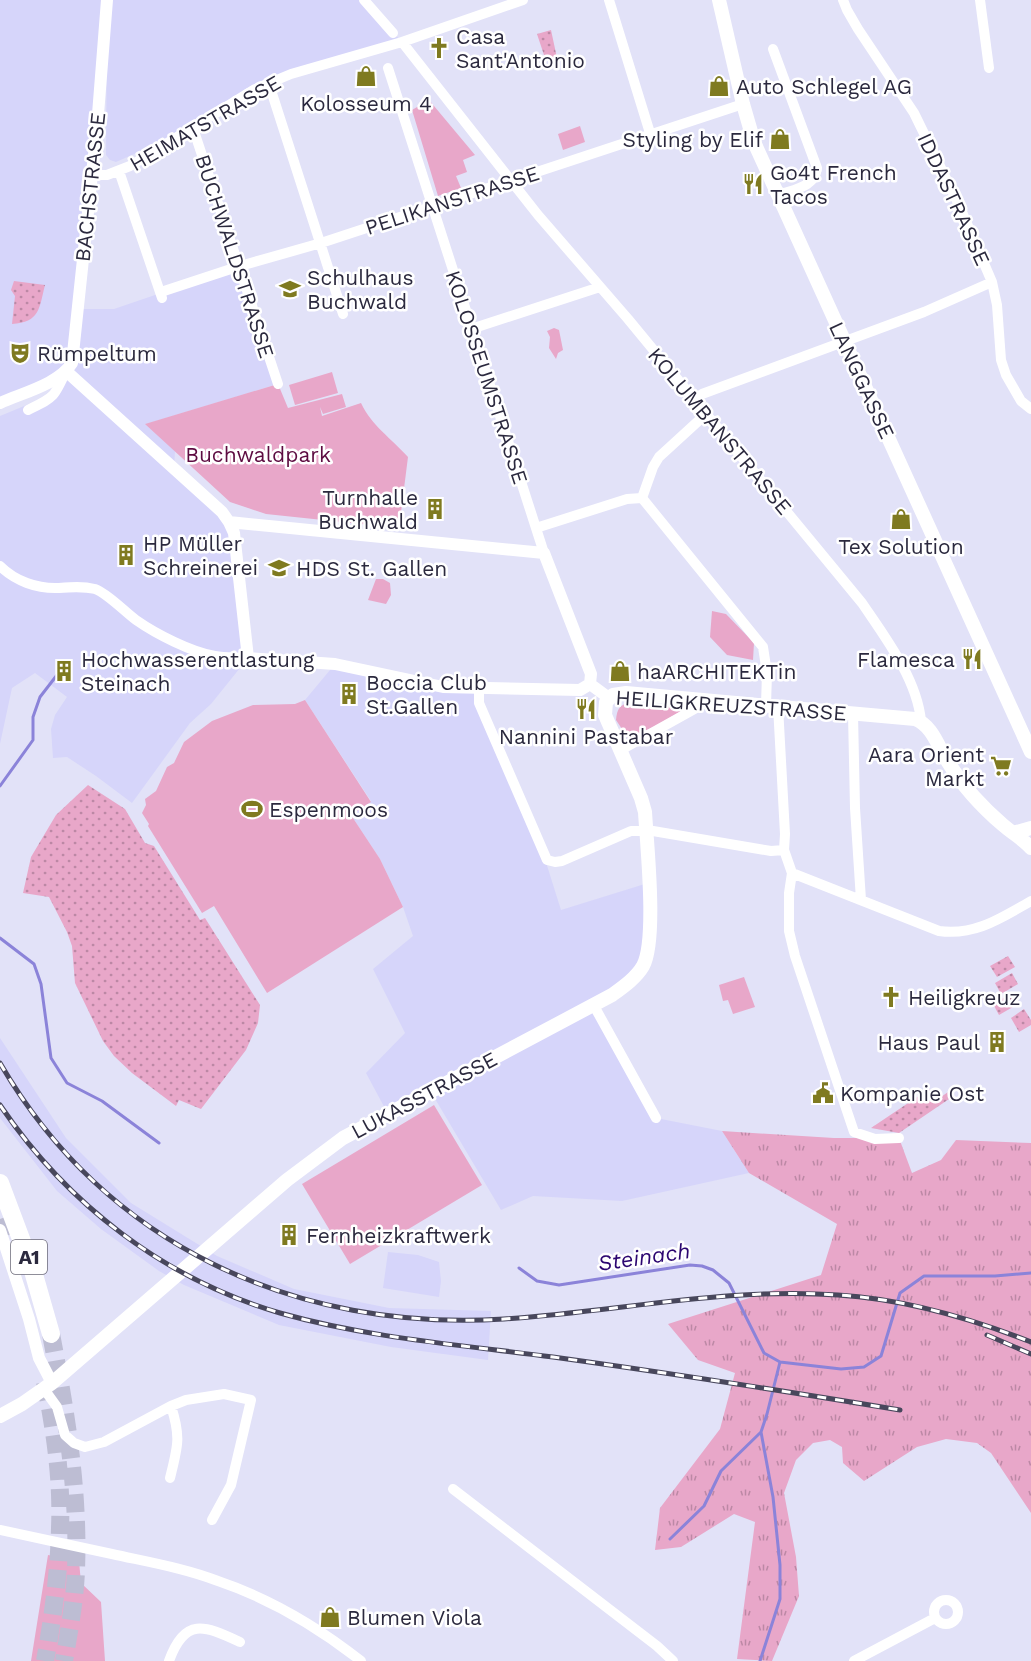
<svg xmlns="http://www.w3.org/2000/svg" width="1031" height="1661" viewBox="0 0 1031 1661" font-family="'Work Sans',sans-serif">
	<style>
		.built { fill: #d6d5fa }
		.grass { fill: url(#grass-tufts) }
		.park { fill: #e8a7c9 }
		.garden { fill: url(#garden-dots) }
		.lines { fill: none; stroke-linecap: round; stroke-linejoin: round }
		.stream { stroke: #8b83d9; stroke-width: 3 }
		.motorway-tunnel { stroke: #bdbdd3; stroke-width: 18; stroke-dasharray: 18 9; stroke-linecap: butt }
		.minor { stroke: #fff; stroke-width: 10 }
		.tertiary { stroke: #fff; stroke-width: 12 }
		.secondary { stroke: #fff; stroke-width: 14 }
		.motorway { stroke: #fff; stroke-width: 18 }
		.rail-casing { stroke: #48475c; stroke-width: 5 }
		.rail { stroke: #fff; stroke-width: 3; stroke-dasharray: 9; stroke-linecap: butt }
		.labels { text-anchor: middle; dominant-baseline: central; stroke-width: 5; stroke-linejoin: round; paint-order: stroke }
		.shield { fill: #fff; stroke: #6b6978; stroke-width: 1.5 }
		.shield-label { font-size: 20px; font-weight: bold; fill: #2b293e }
		.poi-label { font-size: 21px; fill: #2b293e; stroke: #fff; text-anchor: start }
		.street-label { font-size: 21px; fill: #2b293e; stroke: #fff }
		.park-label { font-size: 21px; fill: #5d0b41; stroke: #fff }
		.water-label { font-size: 22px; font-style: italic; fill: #2b0570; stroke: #fff }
	</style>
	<defs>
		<pattern id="grass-tufts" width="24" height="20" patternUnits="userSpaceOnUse" patternTransform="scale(1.5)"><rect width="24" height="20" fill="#e8a7c9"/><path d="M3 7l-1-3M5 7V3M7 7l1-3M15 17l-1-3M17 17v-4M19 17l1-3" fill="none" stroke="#bc88a5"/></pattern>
		<pattern id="garden-dots" width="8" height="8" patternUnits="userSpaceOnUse" patternTransform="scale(1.5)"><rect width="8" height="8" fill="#e8a7c9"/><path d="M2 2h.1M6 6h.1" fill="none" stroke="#bc88a5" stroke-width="1.8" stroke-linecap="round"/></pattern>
	</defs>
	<rect width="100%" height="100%" fill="#e2e2f8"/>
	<path class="built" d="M0,0H363L402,42L291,74L193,128L116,162L110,160L106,155L107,21L77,309H114L240,266L278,384L146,424L175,451L174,469L229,522L248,658L211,704L190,723L132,803L96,776L67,757L53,758L51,729L55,715L67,697L35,673L12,688L0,744V416L46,397L65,373L0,403Z
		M335,664L479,688L480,703L544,856L561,910L648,883L643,965L593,1005L656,1118L722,1131L749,1173L622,1201L533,1196L501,1210L431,1092L388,1114L366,1073L405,1033L373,969L413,936L403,907L380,859L351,815L371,801L305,700Z
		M0,1038L66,1138L131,1203L217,1256L294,1289L389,1308L491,1311L488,1360L391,1347L279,1325L184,1285L159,1271L101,1229L57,1191L0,1118Z
		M388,1252L418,1255L439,1262L441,1281L439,1297L383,1288Z"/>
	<path class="grass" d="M722,1131L834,1138H899L912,1173L941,1160L956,1140L1031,1143V1513L991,1453L977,1443L946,1439L917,1447L864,1481L843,1463L842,1447L830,1440L813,1443L796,1460L784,1493L796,1557L799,1596L772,1661L737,1659L755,1522L734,1514L681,1547L655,1550L660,1508L720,1429L735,1373L698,1360L668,1324L821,1275L837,1224L749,1173Z"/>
	<path class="park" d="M429,100L475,155L463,160L467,172L456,176L461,188L438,196L412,110Z
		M580,126L585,142L563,150L558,134Z
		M554,328L559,330L563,350L558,353L556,359L549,348L550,337L547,331Z
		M332,372L338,393L295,405L289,385Z
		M278,384L288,408L342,394L346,407L323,414L320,407L322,416L361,403C372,426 391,438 408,457L399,528L266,514L230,502L145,424Z
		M376,579H383L390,583L391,595L386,604L368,600Z
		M712,611L726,614L754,643L753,660L727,655L710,637Z
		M305,700L371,802L351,815L380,859L403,907L267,993L214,906L202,913L148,826L149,824L142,813L146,805L145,799L156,791L167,767L174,763L184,742L212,721L253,705L295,704Z
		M630,703L686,708L656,726L628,738L616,720C617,709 620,704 630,703Z
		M744,977L755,1007L733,1014L728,1000L723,1001L719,985Z
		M434,1105L482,1185L350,1264L302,1184Z
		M48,1555L79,1561L81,1583L101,1602L105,1661H31Z"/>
	<path class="garden" d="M551,30L557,58L546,61L537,34Z
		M14,281L45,285C39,309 40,322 12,324L15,296L11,290Z
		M88,785L125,809L145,843L154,846L200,920L205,918L260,1005L258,1023L246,1050L201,1109L179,1100L176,1106L132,1073L114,1056L103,1041L75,983L72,946L67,932L49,897L23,893L31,857L56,815Z
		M1008,956L1015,967L997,977L990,966Z
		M1012,973L1018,984L1001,994L995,983Z
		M1012,993L1018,1004L999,1015L993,1004Z
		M1024,1009L1031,1020V1025L1019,1032L1011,1018Z
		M929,1089L941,1097L948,1092L952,1097L899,1133L871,1128Z"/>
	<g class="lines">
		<path class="stream" d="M0,786L33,740V717L40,697L57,675
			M0,938L34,964L41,984L51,1058L67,1083L102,1101L159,1143
			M519,1268L537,1281L559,1285L690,1265L702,1266L713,1270L729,1283L764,1353L780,1362L841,1369L864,1367L881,1356L900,1293L924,1276H995L1031,1273
			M670,1539L704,1506L721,1471L761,1432
			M760,1661L780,1599V1565L773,1497L761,1432L767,1414L780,1362"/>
		<path class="motorway-tunnel" d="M0,1219L11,1248
			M51,1334C66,1412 79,1491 76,1570C75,1600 69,1631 64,1661
			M45,1382C55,1430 62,1480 60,1528C59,1573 53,1617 45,1661"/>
		<path class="minor" d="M364,0L393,33
			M609,0L650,133
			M843,0L847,10L858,29L914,113L959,205L992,282L997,305L1001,360L1006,375L1021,401L1031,409
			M980,0L989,68
			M402,42L538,215L628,319L862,603C885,637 917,679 921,721
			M773,49L817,168C815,187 795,189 779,195
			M388,68L544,553
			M269,84L343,314
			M193,128L278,384
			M119,171L162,298
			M92,175H107L130,166L255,89L291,74L402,42L523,0
			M161,292L240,266L321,243L743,104
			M471,329L600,287
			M695,400L702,394L924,312L992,282
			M28,410C54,397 54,398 66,371
			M642,498L653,467L659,457L706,414
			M536,528L627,499L642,498L763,647L767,673L766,705
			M0,566C15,581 37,589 59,588C71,587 83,586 95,589C107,593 125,612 136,620C156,634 191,652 215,656C226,658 237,657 248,658
			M479,688V703L547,860L555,862L562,861L631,831H653L771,851L784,850
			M778,706L785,834L784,850L792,873L789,893V931L795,956L854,1132L875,1139L899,1138
			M853,714L855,808L861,900
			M621,750L709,701
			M792,873L939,931C975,936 1001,918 1031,901
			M593,1004L656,1118
			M44,1389L57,1407L65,1435L74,1443L85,1447L104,1442L171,1406L186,1400L224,1394L251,1400L231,1485L212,1520
			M170,1478C178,1446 181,1437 171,1406
			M453,1489L657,1646L673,1661
			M0,1530C37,1538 75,1546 112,1554C148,1562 184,1568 218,1581C271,1599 318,1627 361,1661
			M934 1612a12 12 0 1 1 24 0a12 12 0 1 1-24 0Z
			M169,1661C185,1616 205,1626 240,1642
			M854,1661L935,1618"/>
		<path class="tertiary" d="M66,371L222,512L229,522L234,533L248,658L335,664L443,687L580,690L590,684
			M0,403C22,393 59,384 72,363L97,127L107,0
			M229,522L544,553L591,674L590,684
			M590,684L609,698
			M0,1230L29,1319L39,1358L52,1383"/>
		<path class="secondary" d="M719,0L743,104L754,142L1031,752
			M1013,833L1031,828
			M0,1416L22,1404L52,1383L287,1180L343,1138L612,995C623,987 636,978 643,966C657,940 647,846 645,812L641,798L605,715L606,702L613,695L626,693L915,719C933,726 938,747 948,762C962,785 982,807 1003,825C1012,833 1023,839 1031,848"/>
		<path class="motorway" d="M0,1183L33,1271L51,1334"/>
		<defs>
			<path id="rail" d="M0,1063C106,1246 297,1332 504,1319C616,1312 726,1287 838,1295C904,1299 970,1318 1031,1342
				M0,1105C67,1204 164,1279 280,1313C368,1338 462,1345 553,1357C669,1373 784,1391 900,1410
				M987,1335L1031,1354"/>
		</defs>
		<use href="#rail" class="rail-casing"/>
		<use href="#rail" class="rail"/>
	</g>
	<defs>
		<symbol id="church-bare" viewBox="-9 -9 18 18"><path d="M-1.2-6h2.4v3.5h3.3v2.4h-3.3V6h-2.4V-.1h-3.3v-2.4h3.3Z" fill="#7f7a20" stroke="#fff" stroke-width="2.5" paint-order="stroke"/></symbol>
		<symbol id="shop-bare" viewBox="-9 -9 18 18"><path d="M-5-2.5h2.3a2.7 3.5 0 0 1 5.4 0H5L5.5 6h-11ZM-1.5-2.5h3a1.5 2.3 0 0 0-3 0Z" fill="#7f7a20" stroke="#fff" stroke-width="2.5" paint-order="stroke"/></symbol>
		<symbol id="restaurant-bare" viewBox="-9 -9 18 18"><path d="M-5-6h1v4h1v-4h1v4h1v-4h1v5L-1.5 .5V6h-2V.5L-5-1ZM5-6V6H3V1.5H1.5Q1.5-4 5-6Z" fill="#7f7a20" stroke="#fff" stroke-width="2.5" paint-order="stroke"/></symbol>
		<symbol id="school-bare" viewBox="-9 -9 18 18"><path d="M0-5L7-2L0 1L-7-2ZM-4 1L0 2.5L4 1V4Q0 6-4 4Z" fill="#7f7a20" stroke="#fff" stroke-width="2.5" paint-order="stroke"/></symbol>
		<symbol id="theatre-bare" viewBox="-9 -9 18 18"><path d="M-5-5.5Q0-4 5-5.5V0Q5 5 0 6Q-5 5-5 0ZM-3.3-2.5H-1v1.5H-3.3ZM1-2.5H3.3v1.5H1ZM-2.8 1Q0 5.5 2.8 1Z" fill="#7f7a20" stroke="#fff" stroke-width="2.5" paint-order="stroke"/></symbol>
		<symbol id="building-bare" viewBox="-9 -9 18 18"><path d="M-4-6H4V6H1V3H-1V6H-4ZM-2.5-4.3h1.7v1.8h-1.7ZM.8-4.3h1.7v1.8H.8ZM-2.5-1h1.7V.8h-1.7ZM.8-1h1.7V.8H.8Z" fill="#7f7a20" stroke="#fff" stroke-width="2.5" paint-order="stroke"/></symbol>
		<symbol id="supermarket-bare" viewBox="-9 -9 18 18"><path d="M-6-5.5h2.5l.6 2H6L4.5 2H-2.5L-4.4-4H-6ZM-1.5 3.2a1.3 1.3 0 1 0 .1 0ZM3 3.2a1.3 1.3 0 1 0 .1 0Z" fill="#7f7a20" stroke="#fff" stroke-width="2.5" paint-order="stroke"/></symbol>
		<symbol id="stadium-bare" viewBox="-9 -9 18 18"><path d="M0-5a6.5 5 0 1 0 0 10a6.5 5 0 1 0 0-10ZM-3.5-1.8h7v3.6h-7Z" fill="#7f7a20" stroke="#fff" stroke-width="2.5" paint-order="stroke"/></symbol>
		<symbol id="civic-bare" viewBox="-9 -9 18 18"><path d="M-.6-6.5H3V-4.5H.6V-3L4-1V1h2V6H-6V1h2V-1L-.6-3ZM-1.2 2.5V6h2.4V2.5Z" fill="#7f7a20" stroke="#fff" stroke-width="2.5" paint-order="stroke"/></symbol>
	</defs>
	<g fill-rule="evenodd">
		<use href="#church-bare" x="424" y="33" width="30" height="30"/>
		<use href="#shop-bare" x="351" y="61" width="30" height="30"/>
		<use href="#shop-bare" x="704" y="71" width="30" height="30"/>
		<use href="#shop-bare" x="765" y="124" width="30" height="30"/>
		<use href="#restaurant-bare" x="738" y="169" width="30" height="30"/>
		<use href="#school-bare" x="275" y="274" width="30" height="30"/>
		<use href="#theatre-bare" x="5" y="338" width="30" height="30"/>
		<use href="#building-bare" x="420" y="494" width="30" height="30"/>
		<use href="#shop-bare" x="886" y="504" width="30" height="30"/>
		<use href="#building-bare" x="111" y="540" width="30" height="30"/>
		<use href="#school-bare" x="264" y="553" width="30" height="30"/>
		<use href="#restaurant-bare" x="957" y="644" width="30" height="30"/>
		<use href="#building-bare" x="49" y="656" width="30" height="30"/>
		<use href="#shop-bare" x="605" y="656" width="30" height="30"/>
		<use href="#building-bare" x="334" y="679" width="30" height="30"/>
		<use href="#restaurant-bare" x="571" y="694" width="30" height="30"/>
		<use href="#supermarket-bare" x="986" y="751" width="30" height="30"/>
		<use href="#stadium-bare" x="237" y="794" width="30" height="30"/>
		<use href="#church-bare" x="876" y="982" width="30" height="30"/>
		<use href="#building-bare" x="982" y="1027" width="30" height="30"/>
		<use href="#civic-bare" x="808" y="1078" width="30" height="30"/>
		<use href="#building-bare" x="274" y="1220" width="30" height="30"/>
		<use href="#shop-bare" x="315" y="1602" width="30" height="30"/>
	</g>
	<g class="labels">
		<rect class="shield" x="11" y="1240" width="36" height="34" rx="4.5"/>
		<g class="shield-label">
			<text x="29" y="1257">A1</text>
		</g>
		<g class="poi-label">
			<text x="456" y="36">Casa<tspan x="456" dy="24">Sant'Antonio</tspan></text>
			<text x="736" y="86">Auto Schlegel AG</text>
			<text x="366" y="103" text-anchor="middle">Kolosseum 4</text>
			<text x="763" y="139" text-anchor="end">Styling by Elif</text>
			<text x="770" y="172">Go4t French<tspan x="770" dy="24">Tacos</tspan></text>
			<text x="307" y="277">Schulhaus<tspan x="307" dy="24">Buchwald</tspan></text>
			<text x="37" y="353">Rümpeltum</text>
			<text x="418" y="497" text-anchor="end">Turnhalle<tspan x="418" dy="24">Buchwald</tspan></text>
			<text x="143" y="543">HP Müller<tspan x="143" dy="24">Schreinerei</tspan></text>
			<text x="901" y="546" text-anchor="middle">Tex Solution</text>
			<text x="296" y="568">HDS St. Gallen</text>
			<text x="81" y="659">Hochwasserentlastung<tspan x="81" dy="24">Steinach</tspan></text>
			<text x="955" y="659" text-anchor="end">Flamesca</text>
			<text x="637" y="671">haARCHITEKTin</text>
			<text x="366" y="682">Boccia Club<tspan x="366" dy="24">St.Gallen</tspan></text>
			<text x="586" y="736" text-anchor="middle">Nannini Pastabar</text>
			<text x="984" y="754" text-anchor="end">Aara Orient<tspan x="984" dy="24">Markt</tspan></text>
			<text x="269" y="809">Espenmoos</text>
			<text x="908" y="997">Heiligkreuz</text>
			<text x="980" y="1042" text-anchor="end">Haus Paul</text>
			<text x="840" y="1093">Kompanie Ost</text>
			<text x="306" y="1235">Fernheizkraftwerk</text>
			<text x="347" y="1617">Blumen Viola</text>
		</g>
		<g class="street-label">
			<text transform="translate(205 123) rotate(-30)">HEIMATSTRASSE</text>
			<text transform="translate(90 187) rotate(-84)">BACHSTRASSE</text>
			<text transform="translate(954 199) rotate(65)">IDDASTRASSE</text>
			<text transform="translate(452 200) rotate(-18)">PELIKANSTRASSE</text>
			<text transform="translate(235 256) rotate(72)">BUCHWALDSTRASSE</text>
			<text transform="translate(487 377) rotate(72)">KOLOSSEUMSTRASSE</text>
			<text transform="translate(862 380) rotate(65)">LANGGASSE</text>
			<text transform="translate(720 431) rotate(50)">KOLUMBANSTRASSE</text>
			<text transform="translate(731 705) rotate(4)">HEILIGKREUZSTRASSE</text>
			<text transform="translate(424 1095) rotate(-28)">LUKASSTRASSE</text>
		</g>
		<g class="park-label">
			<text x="258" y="454">Buchwaldpark</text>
		</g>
		<g class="water-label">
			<text transform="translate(644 1257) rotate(-8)">Steinach</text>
		</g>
	</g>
</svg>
